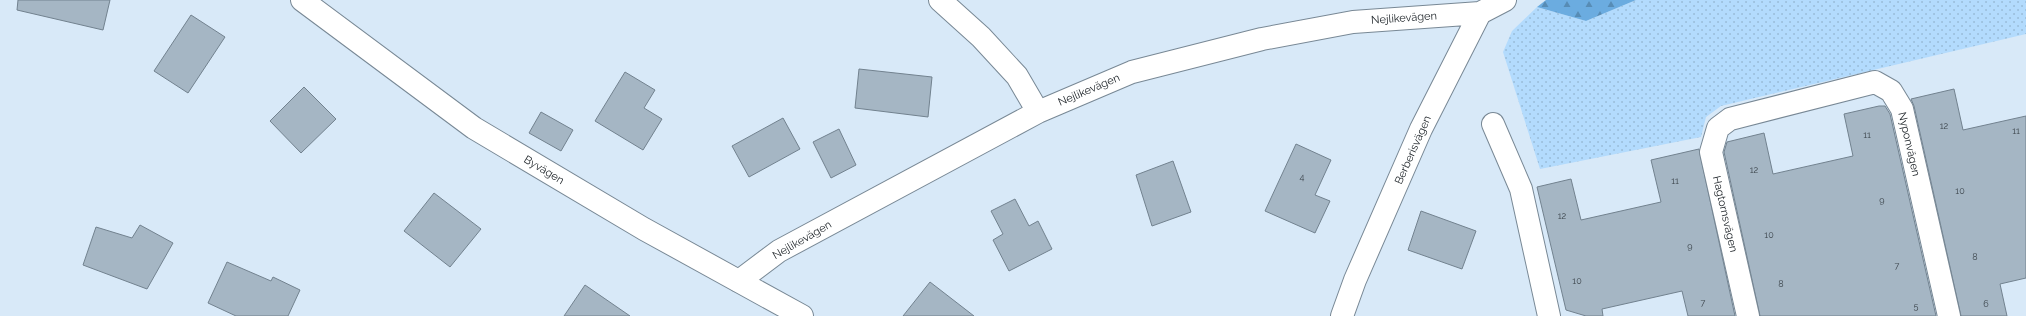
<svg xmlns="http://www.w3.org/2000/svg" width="2026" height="316" viewBox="0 0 2026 316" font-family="Raleway,sans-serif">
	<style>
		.grass { fill: url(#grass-dots) }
		.forest { fill: url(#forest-firs) }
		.building { fill: #a5b6c4; stroke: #72828f }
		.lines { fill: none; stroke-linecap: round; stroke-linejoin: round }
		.minor-casing { stroke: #788895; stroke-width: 24 }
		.tertiary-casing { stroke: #788895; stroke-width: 24 }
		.minor { stroke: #fff; stroke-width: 22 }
		.tertiary { stroke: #fff; stroke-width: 22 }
		.labels { text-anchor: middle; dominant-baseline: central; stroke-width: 4; stroke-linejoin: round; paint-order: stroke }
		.number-label { font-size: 9px; fill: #3d464d }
		.street-label { font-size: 11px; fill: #1a2025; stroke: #fff }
	</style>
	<defs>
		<pattern id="grass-dots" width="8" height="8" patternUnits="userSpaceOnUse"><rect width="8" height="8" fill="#b3dbfd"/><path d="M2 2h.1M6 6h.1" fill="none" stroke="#99bcd9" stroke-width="1.8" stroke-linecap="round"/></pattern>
		<pattern id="forest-firs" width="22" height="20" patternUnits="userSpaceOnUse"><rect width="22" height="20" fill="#6bace0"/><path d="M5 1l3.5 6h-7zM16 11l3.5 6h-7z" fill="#578cb5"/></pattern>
	</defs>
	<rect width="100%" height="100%" fill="#d8e9f8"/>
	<path class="grass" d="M1636,0H2026V34L1721,106L1706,117L1701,137L1540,169L1503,52L1512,31L1537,7L1586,21Z"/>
	<path class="forest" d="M1546,0H1636L1586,21L1537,7Z"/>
	<path class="building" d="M18,0H110L103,30L17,10Z
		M191,15L225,37L188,93L154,71Z
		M859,69L932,77L928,117L855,108Z
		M625,72L655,90L644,108L662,119L643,150L595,121Z
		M304,87L336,119L301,153L270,121Z
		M1954,89L1963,130L2026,116V278L2000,284L2007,316H1961L1914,106L1911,99Z
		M1879,106H1885L1890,114L1936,316H1760L1724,152L1727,142L1764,133L1773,174L1853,156L1844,114Z
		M541,112L573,130L561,151L529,133Z
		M783,118L800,149L749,177L732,146Z
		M839,129L856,165L831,178L813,142Z
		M1296,144L1331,160L1315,195L1330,201L1315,233L1265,211Z
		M1699,149L1735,316H1688L1682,291L1602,309L1603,316H1586L1566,310L1537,187L1571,179L1581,220L1661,202L1651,160Z
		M1173,161L1191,212L1152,226L1136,175Z
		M434,193L481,229L450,267L404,231Z
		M1015,199L1029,226L1038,221L1052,249L1009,271L993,240L1003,234L991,211Z
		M1421,211L1476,231L1462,269L1408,250Z
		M140,225L173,243L147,289L83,265L96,227L132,238Z
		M227,262L271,281L273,277L300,290L288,316H236L208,303Z
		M930,282L974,316H903Z
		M585,285L630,316H564Z"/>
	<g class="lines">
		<defs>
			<path id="minor" d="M940,0L981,37L1017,76L1038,112
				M1493,124L1521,189L1549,316
				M739,281L779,251L1038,112L1132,72L1262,39L1353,22L1480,13
				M1342,316L1355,280L1421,129L1480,13L1505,0
				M1748,316L1711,152L1718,128L1730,119L1875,82L1891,91L1902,109L1949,316"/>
			<path id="tertiary" d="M302,0L474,128L644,229L802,316"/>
		</defs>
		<use href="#minor" class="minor-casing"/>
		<use href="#tertiary" class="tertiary-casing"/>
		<use href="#minor" class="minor"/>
		<use href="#tertiary" class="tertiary"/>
	</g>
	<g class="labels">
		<g class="number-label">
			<text x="1944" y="126">12</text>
			<text x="2016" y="131">11</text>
			<text x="1867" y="135">11</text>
			<text x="1754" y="170">12</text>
			<text x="1302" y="177">4</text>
			<text x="1675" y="181">11</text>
			<text x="1960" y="191">10</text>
			<text x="1882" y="200">9</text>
			<text x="1562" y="216">12</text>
			<text x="1769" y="235">10</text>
			<text x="1690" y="246">9</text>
			<text x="1975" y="257">8</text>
			<text x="1897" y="266">7</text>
			<text x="1577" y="281">10</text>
			<text x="1781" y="284">8</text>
			<text x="1703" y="303">7</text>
			<text x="1986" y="304">6</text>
			<text x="1916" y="306">5</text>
		</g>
		<g class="street-label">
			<text transform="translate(1404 18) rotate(-4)">Nejlikevägen</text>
			<text transform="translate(1089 90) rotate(-23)">Nejlikevägen</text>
			<text transform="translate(1909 144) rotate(77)">Nyponvägen</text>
			<text transform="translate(1413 150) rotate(-66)">Berberisvägen</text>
			<text transform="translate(544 170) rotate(31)">Byvägen</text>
			<text transform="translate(1725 214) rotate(77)">Hagtornsvägen</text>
			<text transform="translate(802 240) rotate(-30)">Nejlikevägen</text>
		</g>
	</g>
</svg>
